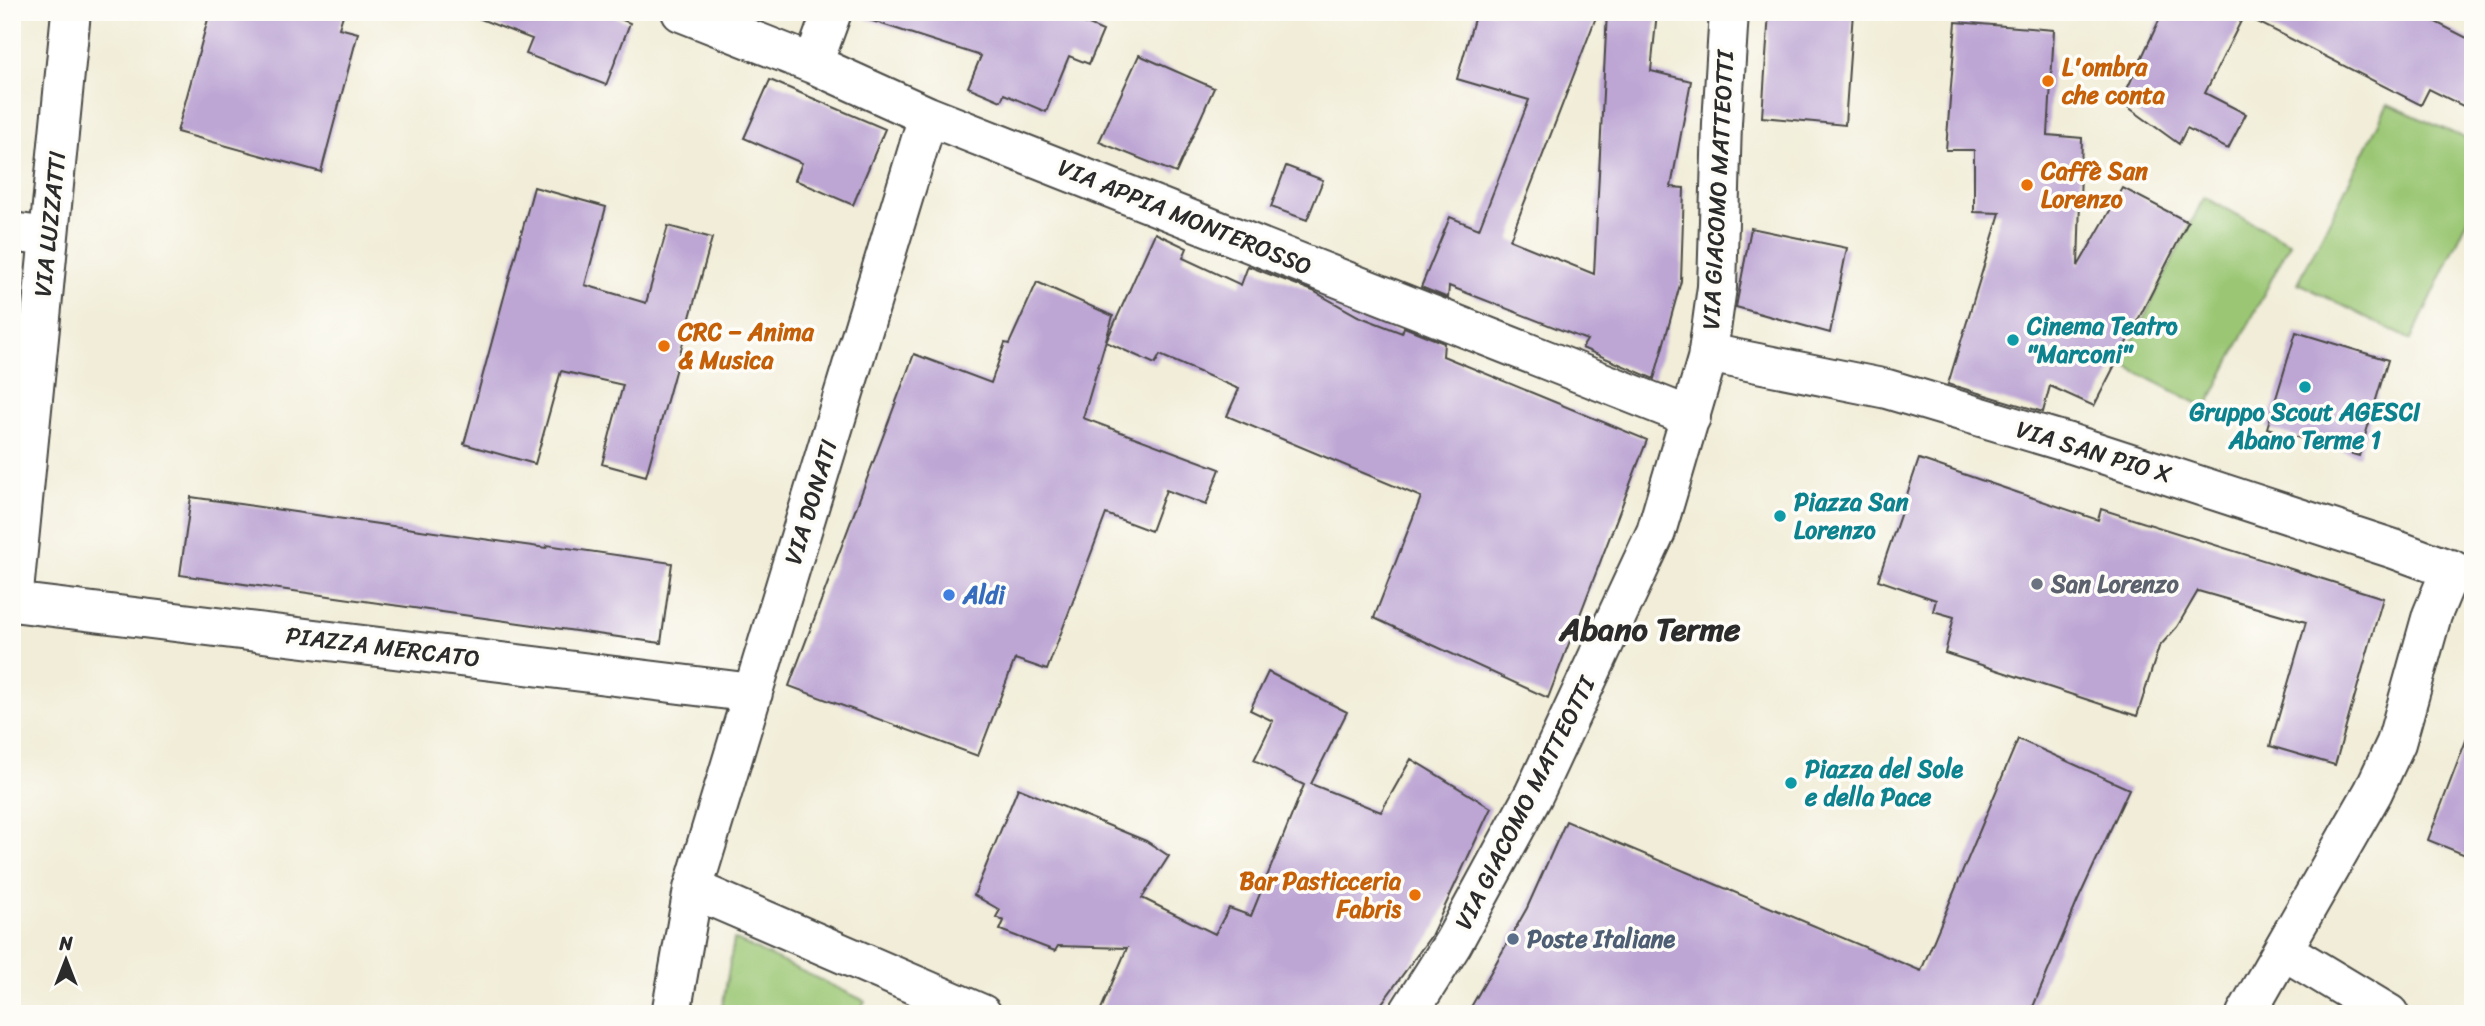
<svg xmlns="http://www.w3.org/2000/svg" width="2485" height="1026" viewBox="0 0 2485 1026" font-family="Sriracha,sans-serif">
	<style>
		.grass { fill: #9bc774; stroke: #637950; stroke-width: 2 }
		.building { fill: #bda6d4 }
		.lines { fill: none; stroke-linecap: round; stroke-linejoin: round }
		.street-casing { stroke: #494845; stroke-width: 42 }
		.secondary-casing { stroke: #494845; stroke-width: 42 }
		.street { stroke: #fff; stroke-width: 38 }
		.secondary { stroke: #fff; stroke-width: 38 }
		.food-dot { fill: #e8710a; stroke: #fdfcf7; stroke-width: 2.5 }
		.culture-dot { fill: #0f9aa8; stroke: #fdfcf7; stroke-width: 2.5 }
		.worship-dot { fill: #6b7280; stroke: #fdfcf7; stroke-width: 2.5 }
		.shop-dot { fill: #3f7fe0; stroke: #fdfcf7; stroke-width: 2.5 }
		.service-dot { fill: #5c6f8a; stroke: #fdfcf7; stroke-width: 2.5 }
		.labels { text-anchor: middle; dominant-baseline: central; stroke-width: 7; stroke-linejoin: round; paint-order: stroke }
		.food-label { font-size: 24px; font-weight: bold; fill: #c56008; stroke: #fdfcf7; text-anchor: start }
		.street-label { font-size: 24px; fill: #2b2b2b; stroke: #fdfcf7 }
		.culture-label { font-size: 24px; font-weight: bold; fill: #0d838f; stroke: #fdfcf7; text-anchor: start }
		.worship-label { font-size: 24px; font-weight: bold; fill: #5b616d; stroke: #fdfcf7; text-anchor: start }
		.shop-label { font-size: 24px; font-weight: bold; fill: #366cbe; stroke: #fdfcf7; text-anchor: start }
		.service-label { font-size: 24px; font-weight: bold; fill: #4e5e75; stroke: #fdfcf7; text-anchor: start }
		.district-label { font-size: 32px; font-weight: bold; fill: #2b2b2b; stroke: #fdfcf7 }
	</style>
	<rect width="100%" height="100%" fill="#fdfcf7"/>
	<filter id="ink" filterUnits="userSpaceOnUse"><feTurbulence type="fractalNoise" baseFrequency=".0143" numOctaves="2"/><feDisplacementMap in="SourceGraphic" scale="14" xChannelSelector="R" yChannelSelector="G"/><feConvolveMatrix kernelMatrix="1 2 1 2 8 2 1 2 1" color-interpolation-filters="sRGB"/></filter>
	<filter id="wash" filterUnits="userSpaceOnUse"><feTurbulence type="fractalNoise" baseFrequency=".00686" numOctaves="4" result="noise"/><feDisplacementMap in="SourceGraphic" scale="28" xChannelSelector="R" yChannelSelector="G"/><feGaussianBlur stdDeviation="1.57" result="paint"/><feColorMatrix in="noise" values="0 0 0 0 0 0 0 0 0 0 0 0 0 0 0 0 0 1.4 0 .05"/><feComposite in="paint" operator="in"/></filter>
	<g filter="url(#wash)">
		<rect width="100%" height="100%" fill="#f1edd8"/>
		<path class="grass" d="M2388,104L2473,142V209L2411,340L2298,283Z
			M2204,197L2290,243L2206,408L2121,364Z
			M734,939L865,1001L858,1014H721Z"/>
		<g id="blocks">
			<path class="building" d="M210,12H344L339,28L358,33L321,172L177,132Z
				M471,12H603L630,23L606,85L526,54L532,39L470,15Z
				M867,12H1059L1103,31L1089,64L1069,56L1046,112L1004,94L1001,101L968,87L981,56L866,19Z
				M1476,12H1598L1510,240L1594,274L1607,12H1657L1651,71L1691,81L1671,187L1684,188L1681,281L1654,379L1582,348L1587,340L1449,286L1448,298L1421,287L1450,217L1479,229L1529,100L1457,79Z
				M1769,12H1853L1845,125L1762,117Z
				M2163,12H2416L2473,41V111L2429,89L2421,105L2244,15L2205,93L2246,114L2228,149L2187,128L2179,144L2121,102Z
				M1956,22L2054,30L2048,135L2082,138L2078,266L2123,188L2188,222L2094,406L2050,386L2043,412L1948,384L2000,213L1974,212V150H1946Z
				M1139,55L1214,88L1176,173L1099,142Z
				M770,80L885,129L853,205L795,180L802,163L744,138Z
				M1286,166L1323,180L1307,220L1271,207Z
				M534,187L606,207L585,285L646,303L668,226L712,238L646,476L602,464L623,385L561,371L535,464L464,444Z
				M1751,228L1847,248L1830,333L1736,307Z
				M1155,233L1187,248L1183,258L1241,285L1248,266L1313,291L1358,316L1402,333L1404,327L1444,343L1443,356L1647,440L1548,698L1374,618L1421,497L1227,416L1239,389L1160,355L1155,364L1106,342Z
				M1037,282L1113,316L1083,418L1220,469L1206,505L1166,490L1151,531L1106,514L1047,670L1015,659L978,756L789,686L914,354L991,383L1005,343L1009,344Z
				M2296,332L2388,360L2359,456L2267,428Z
				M1919,459L2098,520L2101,509L2383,598L2335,765L2270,746L2306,622L2198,591L2177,627L2159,647L2137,716L1945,653L1954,617L1933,611L1936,600L1878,580Z
				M191,497L546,548L547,545L672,563L661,643L180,575Z
				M1268,672L1347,712L1311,784L1381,812L1411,759L1491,808L1431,936L1379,1007L1370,1004L1363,1014H1099L1127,948L1058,946L1055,951L1000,930L1004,921L996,917L1000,910L974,895L1018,788L1146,841L1169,856L1142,898L1215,934L1229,908L1251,916L1304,785L1254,760L1273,721L1250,710Z
				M2470,730L2473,731V858L2428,840Z
				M2018,739L2129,789L2078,900L2030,1014H1467L1527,908L1566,821L1921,971Z"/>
		</g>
	</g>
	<g filter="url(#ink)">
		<use href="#blocks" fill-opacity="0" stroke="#494845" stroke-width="2"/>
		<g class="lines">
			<defs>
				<path id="street" d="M681,12L813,64L928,116L1691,417
					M813,64L832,12
					M12,232L48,237
					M1708,353L1887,389L2072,444L2394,549L2473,578
					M12,602L753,693
					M13,602L71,12
					M693,889L982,1014
					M2283,950L2389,1014
					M671,1014L693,889L928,116
					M2246,1014L2373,792L2396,743L2432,615L2451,569"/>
				<path id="secondary" d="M1408,1014L1453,943L1534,794L1656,532L1707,359L1717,287L1722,123L1729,12"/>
			</defs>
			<use href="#street" class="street-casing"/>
			<use href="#secondary" class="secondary-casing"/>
			<use href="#street" class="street"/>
			<use href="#secondary" class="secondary"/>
		</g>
	</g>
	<g class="food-dot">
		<circle cx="2048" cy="81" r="7"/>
		<circle cx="2027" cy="185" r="7"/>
		<circle cx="664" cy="346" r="7"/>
		<circle cx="1415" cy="895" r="7"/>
	</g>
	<g class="culture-dot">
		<circle cx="2013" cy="340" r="7"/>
		<circle cx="2305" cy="387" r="7"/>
		<circle cx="1780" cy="516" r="7"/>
		<circle cx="1791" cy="783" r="7"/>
	</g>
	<circle class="worship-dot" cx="2037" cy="584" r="7"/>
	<circle class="shop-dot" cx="949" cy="595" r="7"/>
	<circle class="service-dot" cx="1513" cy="939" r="7"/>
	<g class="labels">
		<g class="food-label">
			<text x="2062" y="67">L'ombra<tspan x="2062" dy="28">che conta</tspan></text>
			<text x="2041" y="171">Caffè San<tspan x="2041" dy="28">Lorenzo</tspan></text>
			<text x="678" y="332">CRC – Anima<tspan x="678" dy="28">&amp; Musica</tspan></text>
			<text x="1401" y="881" text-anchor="end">Bar Pasticceria<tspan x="1401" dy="28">Fabris</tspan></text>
		</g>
		<g class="street-label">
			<text transform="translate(1718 190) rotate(-87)">VIA GIACOMO MATTEOTTI</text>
			<text transform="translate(1185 217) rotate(22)">VIA APPIA MONTEROSSO</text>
			<text transform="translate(50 224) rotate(-84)">VIA LUZZATTI</text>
			<text transform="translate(2094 452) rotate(17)">VIA SAN PIO X</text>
			<text transform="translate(811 502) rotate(-73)">VIA DONATI</text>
			<text transform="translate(383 647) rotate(7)">PIAZZA MERCATO</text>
			<text transform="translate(1525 803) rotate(-63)">VIA GIACOMO MATTEOTTI</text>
		</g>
		<g class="culture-label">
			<text x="2027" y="326">Cinema Teatro<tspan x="2027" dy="28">"Marconi"</tspan></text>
			<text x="2305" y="412" text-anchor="middle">Gruppo Scout AGESCI<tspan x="2305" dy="28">Abano Terme 1</tspan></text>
			<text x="1794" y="502">Piazza San<tspan x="1794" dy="28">Lorenzo</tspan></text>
			<text x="1805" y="769">Piazza del Sole<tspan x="1805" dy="28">e della Pace</tspan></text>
		</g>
		<g class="worship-label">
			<text x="2051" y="584">San Lorenzo</text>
		</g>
		<g class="shop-label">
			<text x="963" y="595">Aldi</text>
		</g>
		<g class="service-label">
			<text x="1527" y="939">Poste Italiane</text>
		</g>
		<g class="district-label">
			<text x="1650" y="629">Abano Terme</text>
		</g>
	</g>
	<rect width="2485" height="1026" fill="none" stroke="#fdfcf7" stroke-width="42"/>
	<g transform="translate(66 960)" stroke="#fdfcf7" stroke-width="5" paint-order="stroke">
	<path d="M0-5L12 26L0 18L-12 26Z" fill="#2b2b2b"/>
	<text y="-10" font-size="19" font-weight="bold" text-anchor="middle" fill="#2b2b2b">N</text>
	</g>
</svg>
